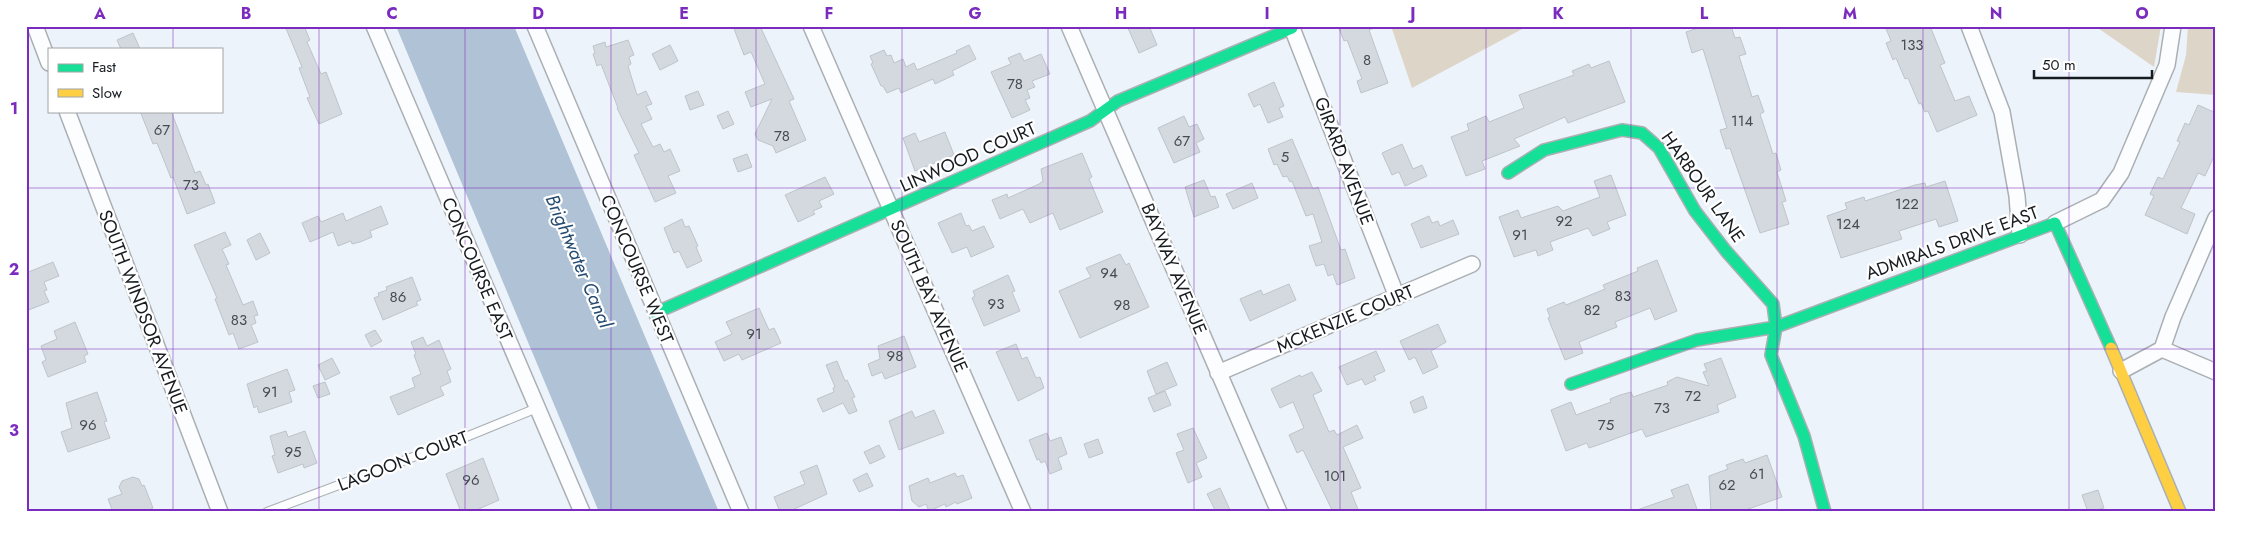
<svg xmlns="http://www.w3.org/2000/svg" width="2242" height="538" viewBox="0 0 2242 538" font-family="Jost,sans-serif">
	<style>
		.green { fill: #ddd5c8 }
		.water { fill: #afc2d6 }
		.building { fill: #d4d9df; stroke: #bfc4ca }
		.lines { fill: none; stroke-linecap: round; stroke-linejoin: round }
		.lane-casing { stroke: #aaafb4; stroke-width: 10 }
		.street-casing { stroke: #aaafb4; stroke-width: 18 }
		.fast-casing { stroke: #aaafb4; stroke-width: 14 }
		.slow-casing { stroke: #aaafb4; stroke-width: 14 }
		.lane { stroke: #fcfdfe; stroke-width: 8 }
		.street { stroke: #fcfdfe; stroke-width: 15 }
		.fast { stroke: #16e098; stroke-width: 11 }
		.slow { stroke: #ffcf43; stroke-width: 11 }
		.grid { fill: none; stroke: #7b2cbf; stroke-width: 1; stroke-opacity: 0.55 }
		.labels { text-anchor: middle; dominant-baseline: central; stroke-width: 4.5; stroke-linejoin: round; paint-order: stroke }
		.number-label { font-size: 15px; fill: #474c52 }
		.street-label { font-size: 18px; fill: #171c21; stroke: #fff }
		.water-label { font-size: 19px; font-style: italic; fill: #264c71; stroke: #fff }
		.neatline { fill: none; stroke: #7b2cbf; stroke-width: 2 }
		.grid-label { font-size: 16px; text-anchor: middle; font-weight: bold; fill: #7b2cbf }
	</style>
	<rect width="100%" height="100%" fill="#edf3fa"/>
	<path class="green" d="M1391,26H1528L1412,88Z
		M2095,26H2161L2154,67Z
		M2188,26H2216V95L2176,92L2186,55Z"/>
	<path class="water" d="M396,26H514L719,512H599Z"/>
	<path class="building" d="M285,26H304L310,40L307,42L321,74L326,72L342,114L319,124L307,98L310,97L299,68L302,67Z
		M733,26H760L794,99L789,101L806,140L776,153L773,146L758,140L755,134L772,99L751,107L745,92L765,84L751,52L744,55Z
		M1127,26H1149L1157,45L1139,53Z
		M1338,26H1379L1369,30L1388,83L1361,93L1357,81L1362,79L1347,40L1344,41Z
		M1704,26H1731L1735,38L1740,37L1746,54L1739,56L1752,97L1758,95L1764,112L1760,114L1773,154L1776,153L1781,170L1777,172L1786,201L1782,202L1789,224L1760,233L1730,148L1726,149L1720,130L1727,128L1703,49L1692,53L1686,32Z
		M1885,26H1930L1945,63L1940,65L1955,101L1969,96L1977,115L1937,132L1928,111L1925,112L1921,103L1919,104L1908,78L1905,79L1896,58L1893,60L1886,43L1891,41Z
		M133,33L140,49H121L117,40Z
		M628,40L634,55L629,57L631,64L628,66L637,95L646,91L652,104L646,106L652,119L641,124L653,147L660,144L664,152L670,149L680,171L668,176L676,193L655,202L634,155L639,153L617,108H618L601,64L597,66L593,54L595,53L593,46L605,42L606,47Z
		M670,45L678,61L660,70L652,54Z
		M969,45L976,59L952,71L954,75L935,84L933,79L901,93L899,88L887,93L883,86H881L871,64L873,63L870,56L884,50L887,56L891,55L894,63L903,59L906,67L914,63L917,70L957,53L956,51Z
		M1020,53L1024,61L1041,54L1050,74L1032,81L1035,87L1027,90L1030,98L1025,100L1030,110L1012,118L991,72L1011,64L1008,58Z
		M1609,61L1625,102L1568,123L1565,117L1514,139L1520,146L1482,161L1485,169L1466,176L1451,137L1469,130L1467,124L1486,116L1489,122L1524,108L1519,95L1574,75L1572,71L1589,64L1591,68Z
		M1274,82L1284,106L1279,108L1283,117L1268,123L1260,104L1254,107L1248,94Z
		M698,91L704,105L690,110L685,96Z
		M2198,105L2216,113V152L2205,176L2198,173L2181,208L2195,214L2187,234L2145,215L2154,196L2150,194L2158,177L2163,179L2180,142L2177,141L2185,123L2189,125Z
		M140,111H171L195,173L200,171L206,185L208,184L215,203L187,214L173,177L171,178L157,143L153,144Z
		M728,111L734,124L723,129L717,116Z
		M1184,116L1189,127L1197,124L1204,139L1196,143L1200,152L1174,163L1158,128Z
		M945,132L954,155L915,171L903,138L915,133L919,142Z
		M1292,139L1313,189L1318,187L1341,250L1345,249L1355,278L1337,285L1333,274L1328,276L1324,264L1316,266L1309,246L1322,242L1313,214L1306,216L1292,181L1290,182L1287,176L1283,177L1277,164L1274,165L1268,149Z
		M1402,144L1413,169L1422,165L1427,176L1405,186L1399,172L1392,175L1382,153Z
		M1082,153L1092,177L1089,179L1103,212L1060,230L1053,213L1030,223L1023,209L1000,219L992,200L1007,194L1008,198L1039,184L1043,181L1041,169Z
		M747,154L752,167L738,172L733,159Z
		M1611,175L1626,215L1607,222L1610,229L1593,236L1588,228L1550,242L1553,250L1538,256L1536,250L1514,257L1499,217L1518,210L1521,218L1558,206L1563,211L1600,197L1594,181Z
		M825,177L834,194L819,201L822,207L813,211L815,214L798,222L785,195Z
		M1204,180L1211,197L1215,196L1219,207L1194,217L1185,187Z
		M1945,181L1958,221L1939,227L1936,219L1899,231L1902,239L1841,258L1827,216L1847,209L1845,203L1864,197L1865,201L1915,185L1925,183L1926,187Z
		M1252,183L1258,198L1233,209L1226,194Z
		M381,206L388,224L370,231L372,237L360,242L352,244L351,241L338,246L333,232L310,242L302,223L318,216L321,222L343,213L346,221Z
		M961,213L966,226L969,225L972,231L984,226L994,247L971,257L967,247L952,253L938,223Z
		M1429,216L1432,223L1438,221L1440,226L1453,220L1459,234L1421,248L1411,224Z
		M682,219L685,227L689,226L698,246L696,247L702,261L687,268L679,251L674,253L664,228Z
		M225,232L231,245L222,249L229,264L226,265L243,305L253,301L258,315L254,316L256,323L251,325L258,342L239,349L233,333L229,335L215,299L217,298L194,245Z
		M260,233L270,253L256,260L247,240Z
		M1120,254L1126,265L1129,263L1149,307L1080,338L1059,291L1091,277L1086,268Z
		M1657,260L1677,311L1655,320L1650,308L1615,322L1617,327L1579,342L1583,353L1565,360L1548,318L1550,317L1547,309L1564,302L1566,305L1605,289L1603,285L1638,271L1637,268Z
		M53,262L59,276L44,282L47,290L44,291L49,302L26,311V273Z
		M1008,275L1015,291L1012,292L1020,311L984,326L972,298L975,296L973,291Z
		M412,277L421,300L416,302L418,305L383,320L374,298L379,296L378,293L387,290L386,287Z
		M1289,284L1296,300L1250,321L1240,299L1261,290L1263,295Z
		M759,308L769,330L774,328L781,343L742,360L739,354L724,361L715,342L732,334L726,322Z
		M75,322L88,354L84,356L86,362L48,377L42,362L46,360L41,346L57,339L54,331Z
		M1438,324L1446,342L1431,351L1438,367L1423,374L1415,357L1409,360L1400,341Z
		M375,330L382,341L371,347L365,335Z
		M904,336L916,367L885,379L882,372L872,376L868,364L880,359L878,346Z
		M423,337L427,346L439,340L451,369L447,371L451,382L440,387L444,395L398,415L390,397L415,387L412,378L421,374L414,355L416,354L411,342Z
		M1016,344L1022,359L1027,357L1036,378L1040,377L1044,388L1018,401L996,352Z
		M1376,351L1385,371L1374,376L1376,380L1365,385L1362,379L1347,385L1339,367Z
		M332,358L340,373L325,380L318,365Z
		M1721,358L1736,397L1717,405L1719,412L1646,437L1642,429L1598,445L1589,448L1587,443L1566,451L1551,410L1571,402L1576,415L1611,402L1610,399L1620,395L1631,392L1633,397L1668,385L1667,382L1677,377L1709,386L1703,372L1707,371L1704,364Z
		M837,361L845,381L847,380L855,397L852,398L857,411L849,414L843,403L823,412L817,399L834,392L833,388L835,387L826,365Z
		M1167,362L1177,385L1156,394L1147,371Z
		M287,369L295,390L289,392L292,402L259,413L257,406L254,408L247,384Z
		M1312,372L1322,391L1313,395L1329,432L1334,430L1337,435L1357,425L1363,438L1343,447L1361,488L1351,492L1359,512H1333L1303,450L1297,453L1289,435L1304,428L1293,402L1280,408L1271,389L1300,375L1301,377Z
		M325,382L330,394L318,398L313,386Z
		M1165,391L1171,405L1154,412L1148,398Z
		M97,392L107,421L104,422L110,438L68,452L61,432L72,428L66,403Z
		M1423,396L1427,408L1414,413L1410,402Z
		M934,410L944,433L899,450L889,421L912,411L915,418Z
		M1193,428L1207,458L1196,463L1202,477L1188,483L1176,453L1184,450L1177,434Z
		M286,431L288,437L305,431L317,463L304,468L303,464L278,473L272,456L275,455L270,436Z
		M1047,433L1050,441L1061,437L1067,454L1058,458L1062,469L1050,474L1045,461L1041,463L1039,459L1037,460L1029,440Z
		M1098,439L1103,453L1089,458L1084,444Z
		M879,445L885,457L870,464L864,452Z
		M1767,455L1782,497L1740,512H1711L1709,476L1728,469L1726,465L1743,459L1745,463Z
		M483,458L499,500L472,512H461L446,474Z
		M817,465L827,494L788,512H780L774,497L805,484L800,472Z
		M867,473L873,486L859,492L853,480Z
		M955,473L957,477L963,475L972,498L957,504L956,502L946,507L945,504L929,511L926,504L919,507L912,501L909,486L928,478L930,483Z
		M133,477L139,479L142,486L144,485L153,508L144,512H113L108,499L122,494L119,487L122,481Z
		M1688,484L1698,512H1638L1637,510L1674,497L1671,490Z
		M1220,488L1231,512H1216L1207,494Z
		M2098,490L2104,508L2088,512L2082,495Z"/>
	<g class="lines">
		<defs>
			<path id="lane" d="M267,512L461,439L537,408"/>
			<path id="street" d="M35,26L49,63
				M374,26L582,512
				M535,26L741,512
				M811,26L1023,512
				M1069,26L1279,512
				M1969,26L2002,112L2017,196L2020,235
				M1292,28L1397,297
				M67,111L220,512
				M2055,223L2102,200L2121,173L2167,65L2173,26
				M2162,349L2173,317L2216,218
				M2121,371L2162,349L2216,372
				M1218,373L1472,264"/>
			<path id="fast" d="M1508,173L1544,150L1622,130L1642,133L1659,148L1695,211L1726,251L1773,304L1776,327L1697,340L1571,384
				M655,313L1090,121L1118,101L1292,28L1291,26
				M1825,512L1804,436L1771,355L1776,327L2055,223L2111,348"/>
			<path id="slow" d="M2111,348L2180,512"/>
		</defs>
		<use href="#lane" class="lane-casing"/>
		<use href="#street" class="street-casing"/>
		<use href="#fast" class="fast-casing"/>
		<use href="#slow" class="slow-casing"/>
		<use href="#lane" class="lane"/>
		<use href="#street" class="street"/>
		<use href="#fast" class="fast"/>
		<use href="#slow" class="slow"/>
	</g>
	<path class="grid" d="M173,26V49M319,26V512M465,26V512M611,26V512M756,26V512M902,26V512M1048,26V512M1194,26V512M1340,26V512M1486,26V512M1631,26V512M1777,26V512M1923,26V512M2069,26V512M173,111V512M26,188H2216M26,349H2216"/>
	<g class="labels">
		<g class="number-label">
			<text x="1912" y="45">133</text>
			<text x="1367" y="60">8</text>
			<text x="1015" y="84">78</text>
			<text x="1742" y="121">114</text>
			<text x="162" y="130">67</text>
			<text x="782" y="136">78</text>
			<text x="1182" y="141">67</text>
			<text x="1285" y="157">5</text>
			<text x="191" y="185">73</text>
			<text x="1907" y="204">122</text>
			<text x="1564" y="221">92</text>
			<text x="1848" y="224">124</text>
			<text x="1520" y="235">91</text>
			<text x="1109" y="273">94</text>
			<text x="1623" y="296">83</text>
			<text x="398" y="297">86</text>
			<text x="996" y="304">93</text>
			<text x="1122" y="305">98</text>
			<text x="1592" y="310">82</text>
			<text x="239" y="320">83</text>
			<text x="754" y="334">91</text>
			<text x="895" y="356">98</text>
			<text x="270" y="392">91</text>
			<text x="1693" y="396">72</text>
			<text x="1662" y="408">73</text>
			<text x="88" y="425">96</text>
			<text x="1606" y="425">75</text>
			<text x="293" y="452">95</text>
			<text x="1757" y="474">61</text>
			<text x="1335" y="476">101</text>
			<text x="471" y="480">96</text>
			<text x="1727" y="485">62</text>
		</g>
		<g class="street-label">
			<text transform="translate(968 157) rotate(-24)">LINWOOD COURT</text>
			<text transform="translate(1344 161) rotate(69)">GIRARD AVENUE</text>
			<text transform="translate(1703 187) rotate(55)">HARBOUR LANE</text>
			<text transform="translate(1952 243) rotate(-20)">ADMIRALS DRIVE EAST</text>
			<text transform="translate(477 269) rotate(67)">CONCOURSE EAST</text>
			<text transform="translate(637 269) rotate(67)">CONCOURSE WEST</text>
			<text transform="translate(1174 269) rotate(67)">BAYWAY AVENUE</text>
			<text transform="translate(929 296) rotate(66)">SOUTH BAY AVENUE</text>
			<text transform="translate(143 312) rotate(69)">SOUTH WINDSOR AVENUE</text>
			<text transform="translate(1345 319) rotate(-23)">MCKENZIE COURT</text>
			<text transform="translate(403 461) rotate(-21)">LAGOON COURT</text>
		</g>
		<g class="water-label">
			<text transform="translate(579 261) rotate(67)">Brightwater Canal</text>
		</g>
	</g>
	<rect width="2242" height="538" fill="none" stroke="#ffffff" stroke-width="55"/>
	<rect x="48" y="48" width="175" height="65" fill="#ffffff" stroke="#a2a4a6"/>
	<rect x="58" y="64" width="25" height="8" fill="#16e098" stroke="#a2a4a6"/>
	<text x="92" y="72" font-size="15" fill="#171c21">Fast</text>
	<rect x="58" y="89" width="25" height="8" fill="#ffcf43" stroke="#a2a4a6"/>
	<text x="92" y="98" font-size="15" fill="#171c21">Slow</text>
	<path d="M2034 70v8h118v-8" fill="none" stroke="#171c21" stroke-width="2.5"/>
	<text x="2042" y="70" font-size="15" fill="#171c21" stroke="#ffffff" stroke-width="4" paint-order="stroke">50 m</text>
	<rect x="28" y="28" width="2186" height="482" class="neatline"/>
	<g class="grid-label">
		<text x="100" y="19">A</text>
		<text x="246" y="19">B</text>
		<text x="392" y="19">C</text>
		<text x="538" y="19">D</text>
		<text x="684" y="19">E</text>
		<text x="829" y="19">F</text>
		<text x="975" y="19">G</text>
		<text x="1121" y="19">H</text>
		<text x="1267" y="19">I</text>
		<text x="1413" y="19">J</text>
		<text x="1558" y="19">K</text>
		<text x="1704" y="19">L</text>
		<text x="1850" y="19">M</text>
		<text x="1996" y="19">N</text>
		<text x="2142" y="19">O</text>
		<text x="14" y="114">1</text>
		<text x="14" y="275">2</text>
		<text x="14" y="436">3</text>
	</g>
</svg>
